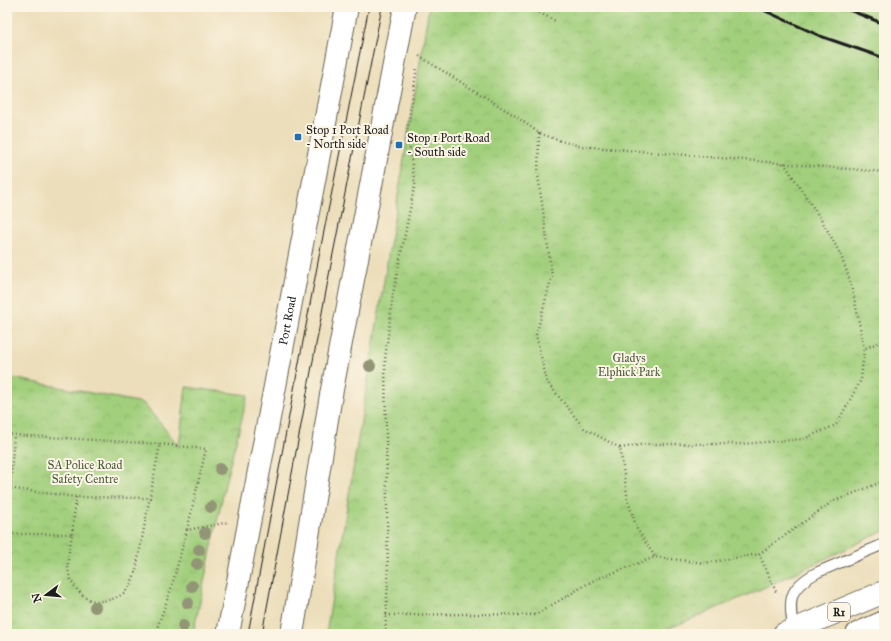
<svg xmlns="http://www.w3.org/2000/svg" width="891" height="641" viewBox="0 0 891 641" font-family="'IM FELL Great Primer',serif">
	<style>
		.park { fill: url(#park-crowns); stroke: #5e764c }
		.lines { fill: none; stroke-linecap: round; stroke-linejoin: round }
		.service-casing { stroke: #656053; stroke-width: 12 }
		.primary-casing { stroke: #656053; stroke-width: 24 }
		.trunk-casing { stroke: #656053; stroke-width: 24 }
		.path { stroke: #656053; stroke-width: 2.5; stroke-dasharray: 1 3; stroke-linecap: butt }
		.service { stroke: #fff; stroke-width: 10 }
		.primary { stroke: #fff; stroke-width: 22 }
		.trunk { stroke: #fff; stroke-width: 22 }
		.tram { stroke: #1c1c1c; stroke-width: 1 }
		.rail { stroke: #1c1c1c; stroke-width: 3 }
		.tree { fill: #939676 }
		.poi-dot { fill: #1f6fb2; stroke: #fcf5e5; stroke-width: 1.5 }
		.labels { text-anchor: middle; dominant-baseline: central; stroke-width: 4; stroke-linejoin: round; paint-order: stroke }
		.shield { fill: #fcf5e5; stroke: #5f5d58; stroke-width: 1 }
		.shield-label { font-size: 11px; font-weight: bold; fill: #1c1c1c }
		.poi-label { font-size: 12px; fill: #1c1c1c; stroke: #fcf5e5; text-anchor: start }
		.street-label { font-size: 12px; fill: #1c1c1c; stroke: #fcf5e5 }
		.park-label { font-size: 12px; fill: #4b5b3e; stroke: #fcf5e5 }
	</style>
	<defs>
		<pattern id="park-crowns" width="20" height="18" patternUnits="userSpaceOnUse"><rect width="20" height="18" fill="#a1cf7c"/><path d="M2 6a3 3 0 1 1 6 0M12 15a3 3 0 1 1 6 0" fill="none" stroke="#8ab16b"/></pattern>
	</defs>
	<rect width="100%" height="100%" fill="#fcf5e5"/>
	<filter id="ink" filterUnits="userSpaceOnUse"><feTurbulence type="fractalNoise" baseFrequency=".025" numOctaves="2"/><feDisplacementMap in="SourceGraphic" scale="8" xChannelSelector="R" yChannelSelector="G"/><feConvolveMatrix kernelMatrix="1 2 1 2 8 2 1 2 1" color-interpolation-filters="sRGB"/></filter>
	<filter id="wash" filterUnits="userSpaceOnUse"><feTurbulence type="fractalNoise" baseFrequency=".012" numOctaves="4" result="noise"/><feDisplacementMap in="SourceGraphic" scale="16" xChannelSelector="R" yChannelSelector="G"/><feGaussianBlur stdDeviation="0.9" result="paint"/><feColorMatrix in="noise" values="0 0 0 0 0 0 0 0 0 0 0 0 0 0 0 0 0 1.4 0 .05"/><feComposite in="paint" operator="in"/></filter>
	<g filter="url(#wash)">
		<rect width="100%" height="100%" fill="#ecdeba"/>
		<path class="park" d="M429,7H884V531L759,590L656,634H326Z
			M7,377L143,403L179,446L186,387L248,395L226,480L193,634H7Z"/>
	</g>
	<g filter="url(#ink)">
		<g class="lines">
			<defs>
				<path id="service" d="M794,631C788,599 788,588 818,572L884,544"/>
				<g id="primary">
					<path id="s1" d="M228,634L347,7"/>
					<path d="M292,634L331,395L405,7"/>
				</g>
				<path id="trunk" d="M784,634L884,592
					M857,634L884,622"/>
			</defs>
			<use href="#service" class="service-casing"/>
			<use href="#primary" class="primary-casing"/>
			<use href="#trunk" class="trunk-casing"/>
			<path class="path" d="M529,7L557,22
				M419,56L517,117L539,133L564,142L581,146L884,172
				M539,133L538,175L552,276L536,335L547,382L584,428L620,448L628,501L637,529L655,557
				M784,163C803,193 825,222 840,254C853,283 858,318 864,349
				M7,433L14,435L160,444L136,570C133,580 128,593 117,597C110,601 97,602 90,600C83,597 75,588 72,582C64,568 70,549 72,534H7
				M160,444L206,449L187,530
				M620,448L646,444H741L803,439L836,425L861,380L864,349L884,340
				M7,488L76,497L151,498
				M7,510L10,489L14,435
				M72,534L76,497
				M759,554L777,594
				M386,615L470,614L535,615L594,580L655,557L705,563L759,554L832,502L884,481
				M155,634L171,589L187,530L229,522
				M385,634L388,580L385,360L393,294L415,184L407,132L417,67"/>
			<use href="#service" class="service"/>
			<use href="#primary" class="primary"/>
			<use href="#trunk" class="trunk"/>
			<path class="tram" d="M248,634L321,246L369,7
				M262,634L332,259L382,7"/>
			<path class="rail" d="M757,7L820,36L884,58
				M842,7L884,24
				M873,7L884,12"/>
		</g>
		<g class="tree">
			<circle cx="370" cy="366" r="6"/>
			<circle cx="220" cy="469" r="6"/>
			<circle cx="211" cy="507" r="6"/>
			<circle cx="205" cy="533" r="6"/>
			<circle cx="199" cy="550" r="6"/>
			<circle cx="197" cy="564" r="6"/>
			<circle cx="192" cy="586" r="6"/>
			<circle cx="188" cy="603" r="6"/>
			<circle cx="95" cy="607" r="6"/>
			<circle cx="183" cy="626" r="6"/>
		</g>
	</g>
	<g class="poi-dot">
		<rect x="294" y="133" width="8" height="8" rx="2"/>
		<rect x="395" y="141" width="8" height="8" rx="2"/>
	</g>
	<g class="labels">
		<rect class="shield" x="828" y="603" width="22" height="18" rx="3"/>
		<g class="shield-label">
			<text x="839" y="612">R1</text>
		</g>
		<g class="poi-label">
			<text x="306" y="130">Stop 1 Port Road<tspan x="306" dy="14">- North side</tspan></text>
			<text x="407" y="138">Stop 1 Port Road<tspan x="407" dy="14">- South side</tspan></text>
		</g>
		<g class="street-label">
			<text stroke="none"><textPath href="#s1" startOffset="319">Port Road</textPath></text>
		</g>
		<g class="park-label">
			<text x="629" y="358">Gladys<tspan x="629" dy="14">Elphick Park</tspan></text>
			<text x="85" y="465">SA Police Road<tspan x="85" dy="14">Safety Centre</tspan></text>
		</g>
	</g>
	<rect width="891" height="641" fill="none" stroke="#fcf5e5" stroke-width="24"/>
	<g transform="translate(46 595) rotate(254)" stroke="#fcf5e5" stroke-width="3" paint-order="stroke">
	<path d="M0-3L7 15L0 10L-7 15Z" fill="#1c1c1c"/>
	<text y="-6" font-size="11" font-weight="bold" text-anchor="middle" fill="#1c1c1c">N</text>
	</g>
</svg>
